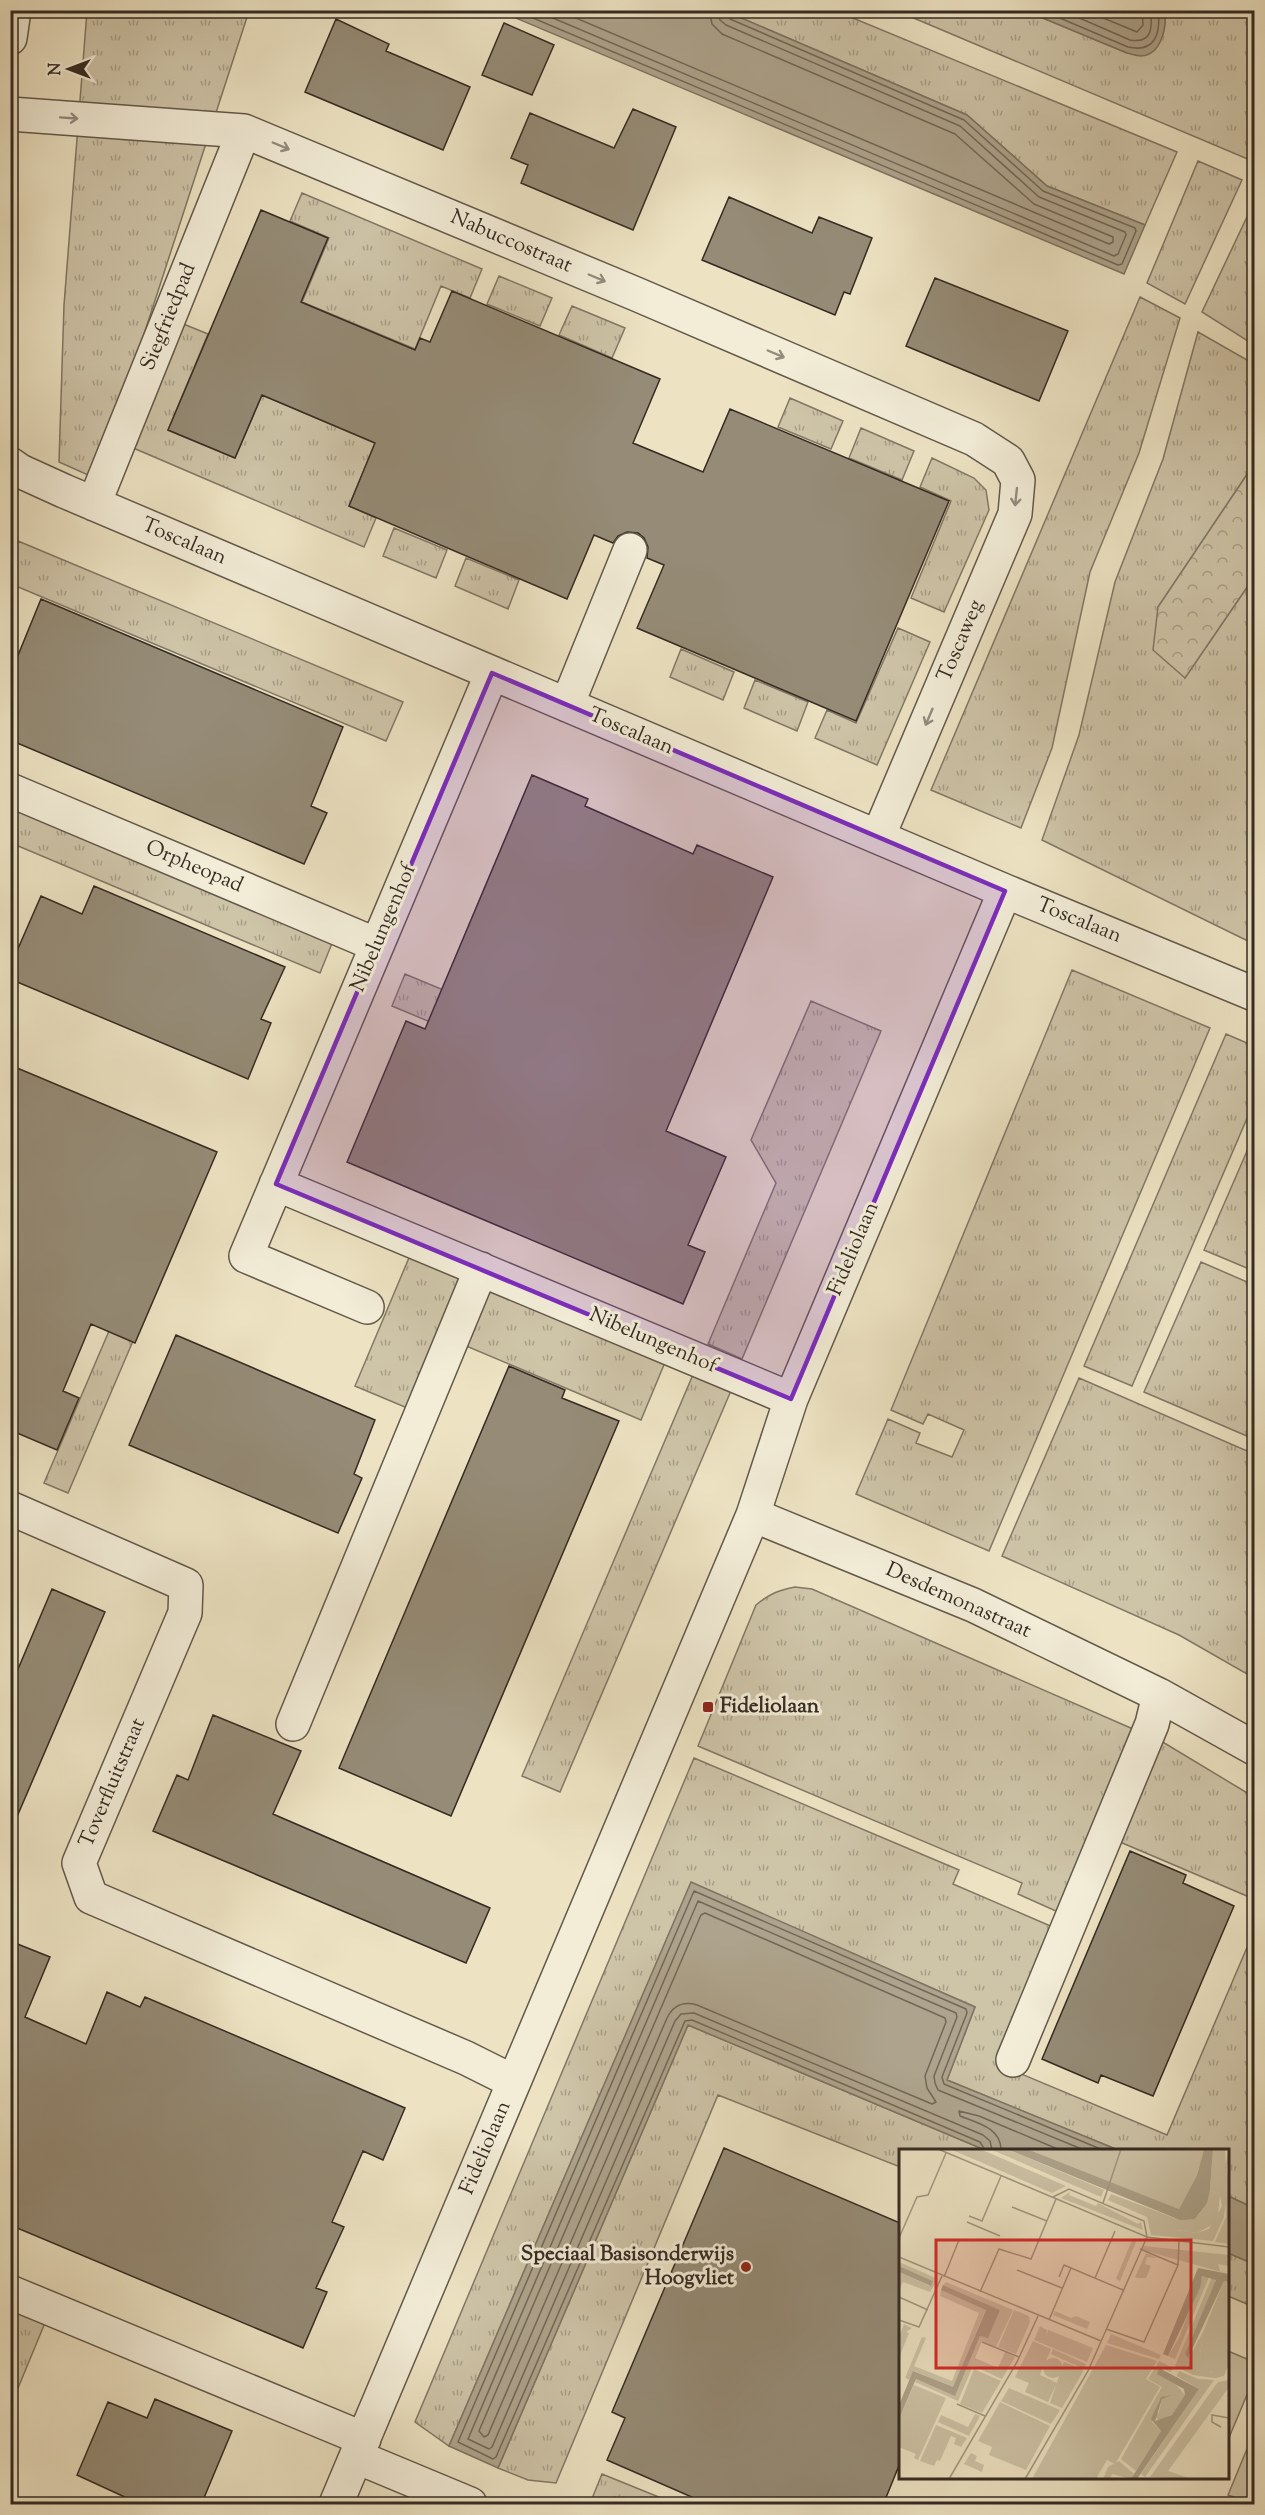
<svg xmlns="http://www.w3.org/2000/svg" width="1265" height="2515" viewBox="0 0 1265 2515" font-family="'Sorts Mill Goudy',serif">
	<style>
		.grass { fill: url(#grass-tufts); stroke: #827866; stroke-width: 1.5 }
		.forest { fill: url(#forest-crowns); stroke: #827866; stroke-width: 1.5 }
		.park { fill: #cec4a8; stroke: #827866; stroke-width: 1.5 }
		.water { fill: #aea48d; stroke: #7e7463; stroke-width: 1.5 }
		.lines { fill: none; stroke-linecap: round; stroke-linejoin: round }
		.shore { stroke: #726858; stroke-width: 1.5 }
		.building { fill: #958b76; stroke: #352b23; stroke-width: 1.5 }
		.minor-casing { stroke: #63594b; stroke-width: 36 }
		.minor { stroke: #f3edd8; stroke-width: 33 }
		.oneway { stroke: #948c7e }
		.marked { fill: #7b2cbf; fill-opacity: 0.2; stroke: #7b2cbf; stroke-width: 4.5; stroke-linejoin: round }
		.poi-dot { fill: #8f2418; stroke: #f3edd8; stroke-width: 2 }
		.labels { text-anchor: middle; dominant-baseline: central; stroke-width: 6; stroke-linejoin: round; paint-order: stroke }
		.street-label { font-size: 21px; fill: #352b23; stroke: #f3edd8 }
		.poi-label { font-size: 21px; font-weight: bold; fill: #352b23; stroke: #f3edd8; text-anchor: start }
		.inset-road { fill: none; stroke: #a39983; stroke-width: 1.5 }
		.view { fill: #d62828; fill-opacity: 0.15; stroke: #d62828; stroke-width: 3 }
		.inset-edge { fill: none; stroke: #352b23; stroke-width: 3 }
	</style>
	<defs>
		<pattern id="grass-tufts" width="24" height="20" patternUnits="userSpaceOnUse" patternTransform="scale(1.5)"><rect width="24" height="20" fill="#cec4a8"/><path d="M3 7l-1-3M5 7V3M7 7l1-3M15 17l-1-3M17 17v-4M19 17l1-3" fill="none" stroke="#a89f88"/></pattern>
		<pattern id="forest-crowns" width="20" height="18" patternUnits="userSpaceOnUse" patternTransform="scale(1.5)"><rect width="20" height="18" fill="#cec4a8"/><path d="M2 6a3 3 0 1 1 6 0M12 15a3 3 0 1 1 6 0" fill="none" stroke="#a89f88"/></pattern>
	</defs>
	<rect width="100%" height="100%" fill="#ede3c3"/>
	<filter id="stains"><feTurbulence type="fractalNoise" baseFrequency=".00333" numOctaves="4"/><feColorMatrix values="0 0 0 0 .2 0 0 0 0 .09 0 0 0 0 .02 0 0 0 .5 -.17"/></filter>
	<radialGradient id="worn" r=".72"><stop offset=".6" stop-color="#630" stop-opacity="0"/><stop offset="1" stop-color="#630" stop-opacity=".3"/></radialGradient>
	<path class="grass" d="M87,11H249L97,479L59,462L64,305Z
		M725,11H836L1177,152L1145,225L1047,186L967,115Z
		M897,11H1026L1127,53L1153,50C1163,38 1166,30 1165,14L1161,11H1254V150L1250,160Z
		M1198,161L1242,180L1185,304L1147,283Z
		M302,193L482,269L470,298L441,286L415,349L302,302L329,238L290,221Z
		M1254,202V345L1202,312Z
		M499,276L552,298L540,326L487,304Z
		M1140,297L1180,318L1139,453L1090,572L1052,748L1021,828L931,790Z
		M572,306L625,328L612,358L559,335Z
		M181,323L208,334L168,430L235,458L262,395L375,443L349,506L376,518L364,547L131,447Z
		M1198,332L1254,364V464L1158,607L1185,678L1254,577V944L1042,840L1079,735L1115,582L1163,459Z
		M790,398L843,421L831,449L778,427Z
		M861,428L914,451L902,480L849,458Z
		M932,458L974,478L986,490L989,510L944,612L911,598L951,501L920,487Z
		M394,528L447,550L436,578L383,556Z
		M18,541L403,702L386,741L11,584V558Z
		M466,558L519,580L508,609L455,586Z
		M898,628L930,642L877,765L815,738L827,710L856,723Z
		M681,649L734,672L723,700L670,677Z
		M755,680L808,702L797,731L744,708Z
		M10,800L335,936L320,973L11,843Z
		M1072,970L1210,1028L989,1551L856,1494L888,1419L920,1433L916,1443L952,1457L964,1430L928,1414L923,1424L891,1410Z
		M405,974L537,1029L523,1061L392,1006Z
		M811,1001L881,1031L742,1359L708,1344L776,1183L751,1140Z
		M1226,1034L1254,1046V1102L1132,1386L1084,1366Z
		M1254,1135V1271L1204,1250Z
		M411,1253L467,1276L412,1410L355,1386Z
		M1201,1262L1254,1285V1439L1144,1392Z
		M489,1286L666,1360L641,1420L464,1345Z
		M118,1310L142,1320L68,1493L44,1483Z
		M695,1370L733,1386L560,1792L522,1776Z
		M1079,1378L1254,1454V1678L1179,1635L1002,1556Z
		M795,1587L812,1589L1133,1729L1058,1912L1018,1894L1022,1883L698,1746L756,1605C769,1594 779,1590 795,1587Z
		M1161,1741L1254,1797V1899L1113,1839Z
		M694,1758L959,1870L953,1884L1055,1928L1000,2065L1167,2135L1254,1931V2142L1249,2153L1254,2156V2208L1228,2196V2150H1118L947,2080L975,2007L691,1883L449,2446L415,2422Z
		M688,2025L985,2150H900V2167L718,2095L556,2483L528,2480L498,2468Z
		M1228,2253L1254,2264V2307L1228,2296Z
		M17,2305L47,2318L11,2405V2320Z
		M602,2474L676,2504H598L591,2501Z"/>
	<path class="forest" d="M1254,464V577L1185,678L1153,650L1158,607Z"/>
	<path class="park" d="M1228,2351L1254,2362V2378L1228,2440Z
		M1254,2432V2504L1228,2495Z"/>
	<path class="water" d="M499,11H725L967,115L1047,186L1145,225L1124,274Z
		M1026,11H1161L1165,14C1166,29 1161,55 1141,56C1137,56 1131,54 1127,53Z
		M691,1882L975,2007L947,2080L1118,2150H985L688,2025L498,2468L449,2446Z
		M1228,2196L1254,2208V2264L1228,2253Z"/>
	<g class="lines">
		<path class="shore" d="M514,10L1118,265L1122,264L1136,231L1135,228L1043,191L964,120L730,19L725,10
			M534,10L1114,256L1118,254L1126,235L1125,232L1039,197L960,126L726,25L720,20L718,10
			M557,10L1109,244L1113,242V237L1034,204L955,134L722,34L712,24L709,10
			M1041,10L1128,47C1155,53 1161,34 1158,10
			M1061,10L1130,40C1153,44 1152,27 1151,10
			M1084,10L1137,32L1143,25L1142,10
			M705,1913L945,2018L946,2022L925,2076L927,2088L936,2102L932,2104L697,2005C683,2001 673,2006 667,2018L488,2435L484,2437L479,2431L701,1915Z
			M985,2150L980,2142L692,2020L685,2021L496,2457L493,2459L458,2442L694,1891L966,2009L967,2013L942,2077L944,2084L1103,2150
			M992,2150L990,2141L983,2135L694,2013L681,2014L675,2021L492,2447L489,2449L468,2439L698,1901L956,2013L957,2017L934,2076L935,2083L938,2090L1084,2150
			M1001,2150C1001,2128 978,2123 960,2116L959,2111L979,2116L1060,2150"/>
	</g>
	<path class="building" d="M336,19L389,44L386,51L470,87L443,150L305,92Z
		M504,23L554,45L532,95L482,75Z
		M633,109L676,127L633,230L521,183L528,165L511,158L530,113L614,148Z
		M729,197L812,233L819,217L872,238L850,294L844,292L835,315L702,260Z
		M261,210L328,238L301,302L415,350L420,338L430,342L452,291L660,379L633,443L703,472L730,409L949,501L856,721L637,628L664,565L647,558L648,547L644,538L638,533L627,532L618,536L613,543L594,535L567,599L349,506L375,443L262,395L235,458L168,430Z
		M935,278L1068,331L1039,401L906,346Z
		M41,599L343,727L311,806L327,813L304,864L10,740V675Z
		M532,775L588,799L585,806L693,854L697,845L773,877L666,1131L726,1157L688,1245L705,1252L683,1304L347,1162L406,1021L425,1029Z
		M94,886L285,967L261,1019L271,1023L248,1079L10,979V967L41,896L82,914Z
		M10,1065L217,1152L135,1343L91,1324L63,1391L79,1398L57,1450L10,1430Z
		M176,1335L375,1420L354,1474L362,1478L338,1533L129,1445Z
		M509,1366L565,1390L562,1398L619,1421L451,1816L339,1768Z
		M52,1589L105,1612L10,1833V1688Z
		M213,1715L301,1751L273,1814L490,1908L466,1963L153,1831L177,1775L188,1780Z
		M1130,1851L1186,1875L1183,1883L1234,1906L1153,2096L1101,2075L1098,2083L1042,2059Z
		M10,1941L50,1957L25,2017L86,2044L107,1992L140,2007L145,1997L405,2108L383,2160L363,2151L332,2222L344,2227L316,2288L327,2292L303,2348L10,2225Z
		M724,2148L900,2223V2463L883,2505H710L607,2460L625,2418L612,2412Z
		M155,2399L232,2431L201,2505H142L77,2475L108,2402L147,2418Z"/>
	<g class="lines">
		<defs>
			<path id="minor" d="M10,38L14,10
				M10,114L244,131L636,294L974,439L1008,461L1018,480L1015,514L878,837
				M10,464L20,471L64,491L1005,891L1254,994
				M94,504L244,131
				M567,705L630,550
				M10,790L377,945
				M276,1184L791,1399
				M367,1307L246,1256L492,673
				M10,1508L186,1585L185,1613L79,1863L91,1897L466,2058L514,2082
				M753,1515L973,1605L1159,1695L1254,1748
				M293,1724L481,1269
				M1013,2060L1152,1724L1159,1695
				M10,2292L364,2439
				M357,2457L470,2504
				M336,2504L753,1515L791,1399L1005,891"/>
		</defs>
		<use href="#minor" class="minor-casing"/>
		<use href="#minor" class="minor"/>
	</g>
	<defs><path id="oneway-shaft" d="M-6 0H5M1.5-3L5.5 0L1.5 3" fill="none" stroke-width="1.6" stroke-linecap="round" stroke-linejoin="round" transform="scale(1.5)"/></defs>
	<g class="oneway">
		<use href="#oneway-shaft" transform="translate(69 118) rotate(4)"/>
		<use href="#oneway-shaft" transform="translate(281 146) rotate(23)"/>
		<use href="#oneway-shaft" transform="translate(597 278) rotate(23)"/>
		<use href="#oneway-shaft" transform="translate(776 354) rotate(23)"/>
		<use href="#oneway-shaft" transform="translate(1016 497) rotate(96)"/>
		<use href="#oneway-shaft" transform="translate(929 717) rotate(113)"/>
	</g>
	<path class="marked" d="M492,673L1005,891L791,1399L276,1184Z"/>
	<g class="poi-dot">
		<rect x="702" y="1701" width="12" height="12" rx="3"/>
		<circle cx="746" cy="2267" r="6"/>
	</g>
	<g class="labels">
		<g class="street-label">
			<text transform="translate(511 242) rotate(23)">Nabuccostraat</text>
			<text transform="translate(169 317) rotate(-68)">Siegfriedpad</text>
			<text transform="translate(184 542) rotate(23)">Toscalaan</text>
			<text transform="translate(961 641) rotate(-67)">Toscaweg</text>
			<text transform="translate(631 732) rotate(23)">Toscalaan</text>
			<text transform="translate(194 867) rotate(23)">Orpheopad</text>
			<text transform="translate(1079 921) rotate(22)">Toscalaan</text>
			<text transform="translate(384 928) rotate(-67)">Nibelungenhof</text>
			<text transform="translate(854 1249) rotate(-67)">Fideliolaan</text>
			<text transform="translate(653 1341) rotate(23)">Nibelungenhof</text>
			<text transform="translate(958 1601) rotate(24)">Desdemonastraat</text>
			<text transform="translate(113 1783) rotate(-67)">Toverfluitstraat</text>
			<text transform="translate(486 2148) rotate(-67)">Fideliolaan</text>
		</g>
		<g class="poi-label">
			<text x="720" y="1707">Fideliolaan</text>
			<text x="734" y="2255" text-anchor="end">Speciaal Basisonderwijs<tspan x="734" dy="24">Hoogvliet</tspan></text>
		</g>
	</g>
	<g transform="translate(899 2149)">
		<rect width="330" height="330" fill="#ede3c3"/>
		<path d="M51,0H81L167,37L153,44ZM91,0H108L205,41L202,48ZM314,0H326L328,45L325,68L314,92L252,86L248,68L209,51L212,45L278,70V81L298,84L310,80L323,57L321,46L311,41ZM330,0L328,22L330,33V95L316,93L327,68L326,17ZM171,43L170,46L197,57L199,54L239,75L242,73L244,81L162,49ZM233,91L237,93L221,132L217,130ZM245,97L330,106V117L319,115L321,122L330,125L243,101ZM247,104L259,109L248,108L246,115L252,117L247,129H239L236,128ZM0,113L39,130L31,143L4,133L0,141V123L31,137L34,132L0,117ZM304,126L310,128L276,210L269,207L280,189ZM313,128L317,132L286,206L291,207L304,183L301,207L311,224L330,215L325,227L316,229L294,226L276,217ZM47,133L114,161L97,198L83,192L76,209L99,219L106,203L116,208L103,230L74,217L59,252L16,233L17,230L56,246L81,187L101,161L44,136ZM42,141L87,160L54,239L15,222L11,231L6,229L23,188L27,189L15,217L53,232L80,164L41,147ZM115,161L130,167L131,173L117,205L99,198ZM156,162L172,169L177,167L191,173L188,180L154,166ZM5,175L13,179L7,183L10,184L0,209V187ZM141,177L148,181L147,188L149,181L194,199L188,213L135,191ZM212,185L262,206L260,210L208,194ZM134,192L152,200L141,226L158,234L149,253L126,243L130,234L116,228ZM207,196L258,212L247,230L261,238L216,315L208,311L198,328L201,330H133ZM154,200L187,215L185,220L152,205ZM144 219a10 10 0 1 1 20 0a10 10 0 1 1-20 0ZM260,212L274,219L272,223L262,219L286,246L274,265L260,272L256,267L260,263L263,250L271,244L260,251L253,273L262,282L237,322L222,310L263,238L249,230ZM165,213L185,221L163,259L151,254ZM75,220L102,232L83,264L61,255ZM280,222L299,230L315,231L246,328L242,325L300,240L278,227ZM330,231V238L269,322L293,330L251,328L319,233ZM15,236L47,249L19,311L15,309L17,305L0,298V270ZM110,239L161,261L152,275L102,252ZM101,253L151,277L127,321L90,306L93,298L79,292ZM76,265L81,267L70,287L39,273L42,266L69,278ZM37,276L68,289L62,298L55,295L57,289L52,287L41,312L38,311L35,317L21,312ZM72,304L78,307L76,312L85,316L83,323L65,315ZM220,312L235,325L232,330L213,325L211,330H204L209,318Z" fill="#cec4a8"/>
		<path d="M311,41L321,46L318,73L298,84L278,81V70H296L301,64ZM325,132L330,133V215L323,221L308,224L301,207L304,183Z" fill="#cec4a8"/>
		<path d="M128,0H305L298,26L280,60Z" fill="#cec4a8"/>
		<path d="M181,298L206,312L196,328L173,314Z" fill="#cec4a8"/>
		<path d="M108,0H128L280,60L298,26L305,0H314L311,41L308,54L296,70L281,71ZM0,117L34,132L32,137L0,123ZM299,119L330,125V133L325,132L289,209L286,205L317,131L303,127L301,139L269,207L264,205ZM44,136L101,161L89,189L81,187L56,247L17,230L0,270V256L14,222L54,238L87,161L42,141ZM260,219L300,240L238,330H232L262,282L252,270L262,248L272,246L263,250L256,272L273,266L286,246L285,240L258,225Z" fill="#aea48d"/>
		<path class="inset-road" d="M39,0L248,88L330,98M154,48L170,40L245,72L248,88M204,54L222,0M113,58L148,72M70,67L83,72L102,27M68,73L101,87M0,89L18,48L29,46L47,4M241,100L279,116M0,108L202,192M118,121L163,139M45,128L60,91M160,128L165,116L224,141M196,129L216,82M81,143L100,100L132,110L157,50M0,148L29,161M0,171L20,178L43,127M150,171L172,119M207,180L245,193L279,116L280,91M83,193L120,208M58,255L86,267M322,278L313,273V266L330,269M50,330L118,213L139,167M126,330L189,222L248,88"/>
		<path class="view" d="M37,91H292V219H37Z"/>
		<rect width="330" height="330" class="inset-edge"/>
	</g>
	<rect width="1265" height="2515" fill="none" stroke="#ede3c3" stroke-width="36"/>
	<rect x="12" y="12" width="1241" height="2491" fill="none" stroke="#352b23" stroke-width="3"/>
	<rect x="18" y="18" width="1229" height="2479" fill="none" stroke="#352b23" stroke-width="1.5"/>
	<g transform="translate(69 69) rotate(270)" stroke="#f3edd8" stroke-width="4.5" paint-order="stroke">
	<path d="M0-4.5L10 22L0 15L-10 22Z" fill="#352b23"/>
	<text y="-9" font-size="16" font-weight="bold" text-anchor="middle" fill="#352b23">N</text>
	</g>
	<rect width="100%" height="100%" filter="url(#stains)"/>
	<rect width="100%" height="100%" fill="url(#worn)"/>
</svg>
